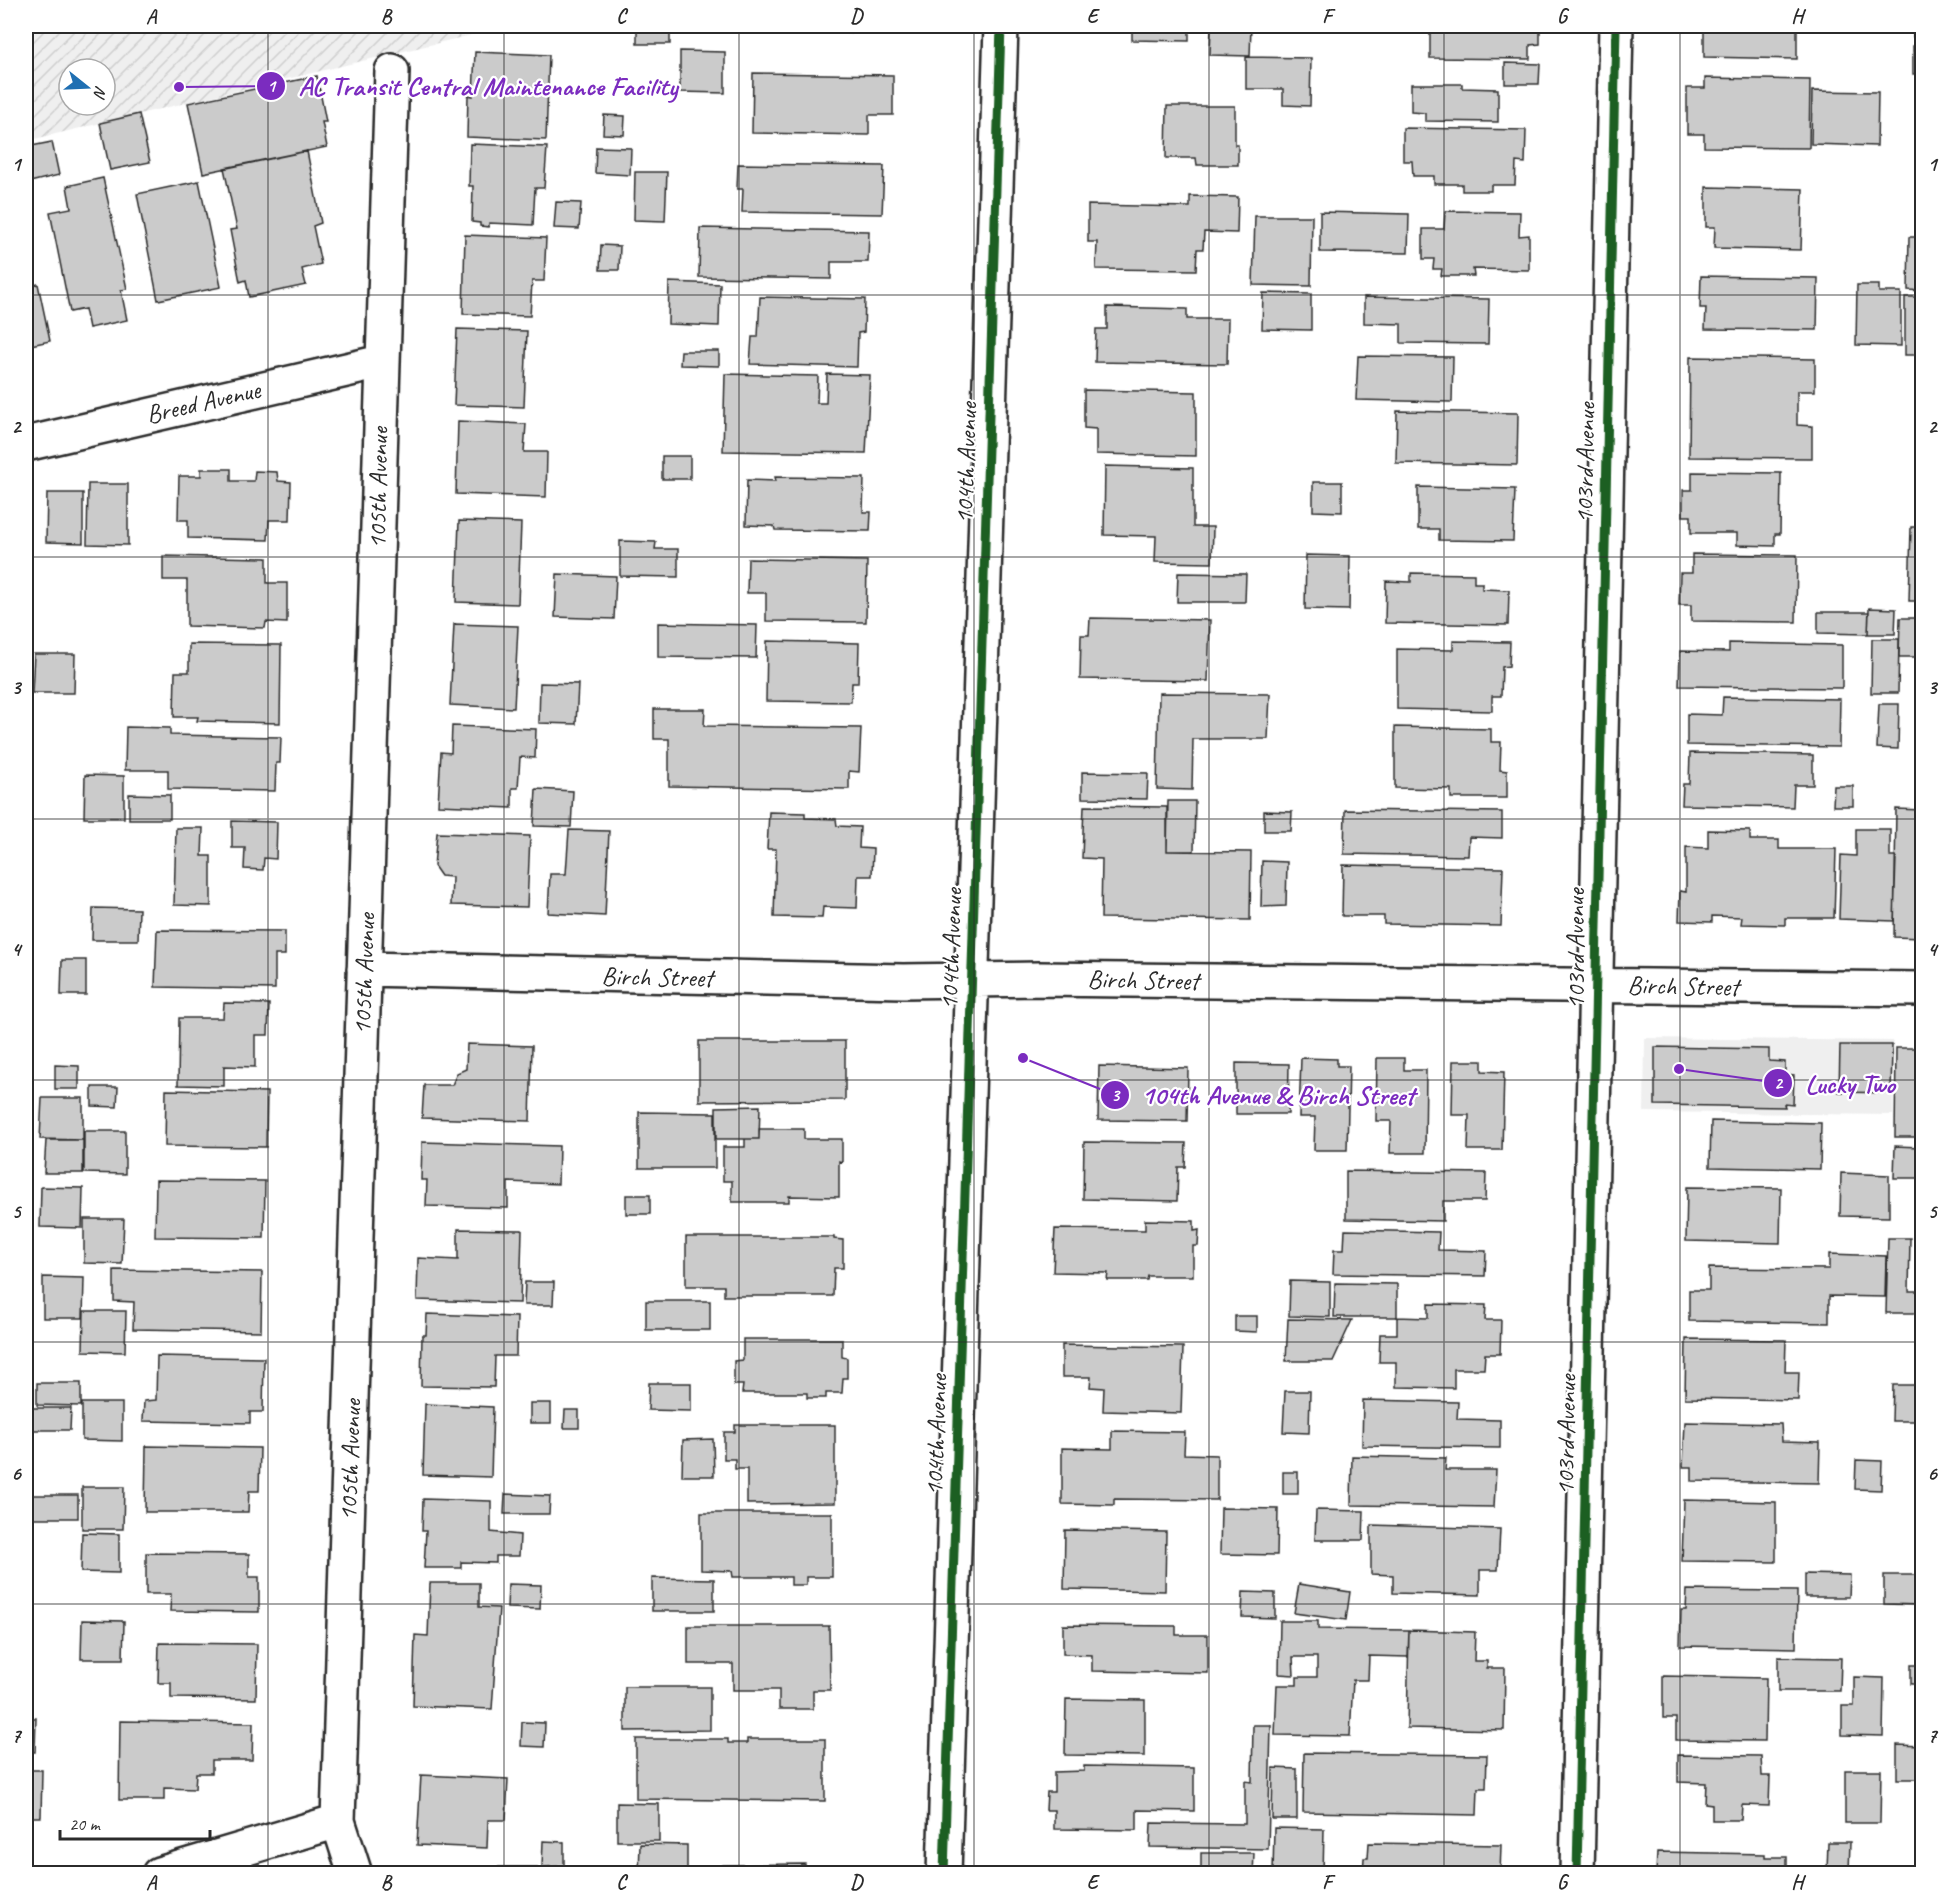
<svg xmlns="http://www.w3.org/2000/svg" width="1948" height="1899" viewBox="0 0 1948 1899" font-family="Caveat,sans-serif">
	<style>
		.built { fill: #efefef }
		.industrial { fill: url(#industrial-furrows); fill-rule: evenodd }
		.building { fill: #cbcbcb; stroke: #2b2b2b; stroke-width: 1.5 }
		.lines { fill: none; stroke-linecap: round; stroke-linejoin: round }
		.minor-casing { stroke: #2b2b2b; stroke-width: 38 }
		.minor { stroke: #fff; stroke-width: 33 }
		.cycleway-casing { stroke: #fff; stroke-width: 13 }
		.cycleway { stroke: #1b5e20; stroke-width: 9 }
		.grid { fill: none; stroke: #2b2b2b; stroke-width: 1.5; stroke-opacity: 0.55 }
		.labels { text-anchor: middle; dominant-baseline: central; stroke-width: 4.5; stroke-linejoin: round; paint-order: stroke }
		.street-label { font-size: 26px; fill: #2b2b2b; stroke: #fff }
		.leader { fill: none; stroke: #7b2cbf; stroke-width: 2 }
		.callout-dot { fill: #7b2cbf; stroke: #fff; stroke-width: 2 }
		.mark-label { font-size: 18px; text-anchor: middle; font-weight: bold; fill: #fff }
		.callout-label { font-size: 27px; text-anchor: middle; font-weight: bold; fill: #7b2cbf; stroke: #fff; stroke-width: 4.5; stroke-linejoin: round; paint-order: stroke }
		.neatline { fill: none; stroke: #2b2b2b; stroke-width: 2 }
		.grid-label { font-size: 20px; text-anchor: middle; font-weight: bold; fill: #2b2b2b }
	</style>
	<defs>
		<pattern id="industrial-furrows" width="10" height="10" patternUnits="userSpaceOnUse" patternTransform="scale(1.5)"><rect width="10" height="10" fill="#efefef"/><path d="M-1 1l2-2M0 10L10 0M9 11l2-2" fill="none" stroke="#cdcdcd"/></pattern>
	</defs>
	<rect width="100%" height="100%" fill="#fff"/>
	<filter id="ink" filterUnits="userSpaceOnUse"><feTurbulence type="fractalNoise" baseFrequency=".0167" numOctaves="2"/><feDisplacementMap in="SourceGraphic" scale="12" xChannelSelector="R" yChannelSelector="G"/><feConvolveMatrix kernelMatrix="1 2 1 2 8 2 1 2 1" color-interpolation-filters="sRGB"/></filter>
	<g filter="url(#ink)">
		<path class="built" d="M1645,1038L1893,1041V1115L1644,1112Z"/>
		<path class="industrial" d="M26,26H509L26,141ZM69,69H105V105H69Z"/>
		<path class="building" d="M637,26H670V44H637Z
			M737,26H880V33L737,30Z
			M1132,26H1189V41L1132,40Z
			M1211,26H1251L1250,56L1210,55Z
			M1430,26H1540V44L1530,45V59L1430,58Z
			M1704,26H1797V59L1704,57Z
			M1913,26H1922V37H1913Z
			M1913,46H1922V74H1913Z
			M680,51L725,52V93L680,92Z
			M475,52L549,55L546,140L467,137L468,95L473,96Z
			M1246,57L1311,58L1310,106L1283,105V89H1246Z
			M1505,63L1540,64L1539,84H1505Z
			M753,73L893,75V115H869V135L752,133Z
			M317,76L326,122H322L327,147L203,173L188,103Z
			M1705,78L1810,80L1809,148L1704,147V134H1687V88H1705Z
			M1411,84H1462V88L1498,89V122L1425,121V113L1411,112Z
			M1812,91L1878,92L1877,146L1811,144Z
			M1167,106H1235V145H1238V165H1197L1196,158H1166Z
			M139,114L150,162L110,170L100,123Z
			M604,115L625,116L624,135L603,134Z
			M1403,128L1526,130L1525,163L1516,162L1515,185H1491V191H1462V184H1434V176H1413L1412,161H1403Z
			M52,142L59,175L26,183V147Z
			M470,144L547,147L544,188H535L533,225L489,223V227L480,226V223L472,222L473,186H469Z
			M596,147L631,148L630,175L595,173Z
			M307,151L321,223L313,226L321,264L302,269L306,285L249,297L246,280L240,282L230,230L237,229L224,168Z
			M738,164L884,166L882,214L742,212L743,189H737Z
			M635,172H667L665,221L634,220Z
			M103,178L127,289L121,290L127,320L89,328L85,309L70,312L50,212L71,208L67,186Z
			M199,181L221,287L158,300L137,194Z
			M1706,187L1803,189L1801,250L1714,248L1715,227H1706Z
			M1190,196L1238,197L1237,233L1204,232L1203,249H1197L1196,270L1096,269L1097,242H1088V205L1190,207Z
			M556,202L581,203L579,229L554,228Z
			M1445,211L1520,212L1519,236L1529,235V270L1473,269L1474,276H1441L1442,269H1433L1434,259H1423V229H1444Z
			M1320,212L1409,214L1408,253L1320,252Z
			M1255,216H1312L1311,286L1253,285Z
			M700,228L869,231L868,262H831V279L699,277Z
			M465,235L546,238L544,281H532L530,316L463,314Z
			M1909,237H1922V291L1908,290Z
			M601,245L620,246L619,270H600Z
			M1701,276L1818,278L1817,330L1705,329L1706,308H1700Z
			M669,282L720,284L719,326L668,324Z
			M38,284L50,341L26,346V287Z
			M1857,285H1879V292H1901V346L1856,345Z
			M1263,293L1311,294V330L1262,329Z
			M760,297L865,299L864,332L858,333L857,367L750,364L752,337H758Z
			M1364,297L1489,299L1488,344L1401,343V324L1364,323Z
			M1905,297H1922V355H1905Z
			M1107,307L1187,309V319H1228L1227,364L1095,362L1096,329H1107Z
			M457,329L527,331L524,407L454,405Z
			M681,351H719V366L680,365Z
			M1358,356L1453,357L1452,402L1356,400Z
			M1690,357L1815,359V391H1797V425L1812,426V458L1689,457Z
			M725,374L818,376L817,403H826L827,374L870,375L866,453L723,451Z
			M1084,390L1196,392V456L1096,454V429L1084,428Z
			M1397,411L1518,413L1517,465L1396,463Z
			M458,421L526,424L524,452H547L546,497L456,494Z
			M662,456H690V479H662Z
			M1105,466L1193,468V527H1213L1212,563L1155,562L1156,536L1104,535Z
			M201,469H231V481H254L255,471L277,472L278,481L291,482L290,520H269L268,540L188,538V520H178L179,476H201Z
			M1692,472L1781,473L1780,534H1775V546L1737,545V533H1691V516H1683V490H1692Z
			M775,477L864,478L863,512H871L870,531L775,530L774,526L746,525L747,480L776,481Z
			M1313,482H1342V512L1313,511Z
			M88,484H128V545L87,544Z
			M1418,487L1515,489L1513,541L1439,540V529H1418Z
			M47,493H83V543L46,542Z
			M459,521L521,523L518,604L456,602Z
			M1911,527H1922V601H1909Z
			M620,541L656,542L655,549H678V577L620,576Z
			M1692,554L1797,555L1796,622L1691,621V605H1679L1680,573H1692Z
			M1306,555L1350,556L1349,610L1305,609Z
			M163,556L267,558V583H287V623L266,622L265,628L187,626V580H163Z
			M748,559L867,561L866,622L766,621V593H747Z
			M1178,573L1246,574L1245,602H1177Z
			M1411,573L1474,574V583H1482V589L1509,590L1508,625L1385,623L1386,581L1411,582Z
			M557,574L616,576L614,619L555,617Z
			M1869,608L1896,609L1895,634H1868Z
			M1818,612H1869L1868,634L1818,633Z
			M1090,618L1210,620L1208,681L1080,679L1081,635H1089Z
			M1900,618H1922V657H1899Z
			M658,623L757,625L756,658L658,657Z
			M454,624L518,626L514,708L450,705Z
			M1872,639H1899L1898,693H1871Z
			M767,641L859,643L858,683H852L851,702L766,701Z
			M1453,641L1510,642L1509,666L1502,667L1501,696H1492V711L1397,709V649L1453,650Z
			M1729,643L1842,645V688L1679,686L1680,651L1729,652Z
			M189,644L281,645L280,723L197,721L198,717H174L175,672H189Z
			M34,654H75L74,693H32Z
			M540,683L578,684L576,724L539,723Z
			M1159,693L1270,694L1268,739H1193L1192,790L1157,789Z
			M1723,697L1840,699L1839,747L1687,745V714L1722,715Z
			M1879,704H1899L1898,749L1877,748Z
			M654,709H705L704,726L861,728L859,772L849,771V789L669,786V739H654Z
			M452,726L536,729L535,758L520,757L518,788H512V808L438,805L441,752L451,753Z
			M126,727L170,728V735L281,737L280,763H276L275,791L168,789V770H125Z
			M1395,727L1491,729V742H1501L1500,770L1507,771V798H1451V789L1395,788Z
			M1690,753L1813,755V785H1794L1793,807L1682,805L1683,784H1689Z
			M1082,772L1148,773L1147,799L1082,798Z
			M85,775L124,776V818H84Z
			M1834,786H1853V806H1833Z
			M536,789L573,791L571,827L534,826Z
			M129,794L170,795V819H129Z
			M1168,801H1195L1194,851H1167Z
			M1084,806L1167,807V851L1251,852L1250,920L1101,918L1102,859L1082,858Z
			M1896,809L1922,810V938L1894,937Z
			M1345,810L1502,812V838L1469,837L1468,856L1344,854Z
			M1264,811L1292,812L1291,831H1264Z
			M769,812L805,813V818L836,819L837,826L860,827L859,848L873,849L872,876H858L857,908L823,907L822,918L774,917L776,849H767Z
			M232,821L277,822L276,859L264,858L263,870L244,869L245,848H232Z
			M176,828H203L202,856H211V906L174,905Z
			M1856,829H1890V856H1896L1894,921L1839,919L1841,855L1856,856Z
			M569,830L609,831L605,916L548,913L550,874H566Z
			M1708,830L1750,831V840H1779V849H1836L1834,918H1785V925L1741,924L1742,917L1712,916V922L1679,921L1680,891L1686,892V847L1708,848Z
			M437,833L530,836L527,907L451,905L452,877L441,876L434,866Z
			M1262,861L1287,862L1286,906L1261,907Z
			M1343,865L1503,868L1501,926L1384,924V916H1342Z
			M93,908L139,909L138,940H92Z
			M157,930L285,931V955H275V989L155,987Z
			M62,960H86V995H61Z
			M224,1003L269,1004L268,1035H255V1067L224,1066V1086L178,1085L179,1018H223Z
			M699,1041H845V1100L699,1101Z
			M467,1044L532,1046L530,1121L422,1118L424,1085H452L457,1073L466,1069Z
			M1840,1045H1892L1891,1093L1839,1092Z
			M1655,1047L1769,1049V1061L1785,1062V1075L1794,1076L1793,1105L1784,1104L1785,1107L1655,1105Z
			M1896,1048H1922V1137H1895Z
			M1301,1058L1337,1059V1066H1349L1347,1150H1314L1315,1117H1299Z
			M1377,1058H1404V1070H1426L1425,1153H1390L1391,1121H1376Z
			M1453,1061H1482V1071L1504,1072L1502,1150H1468L1469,1115H1452Z
			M1236,1063L1289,1064L1288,1114H1236Z
			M55,1065L79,1066V1089H55Z
			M1099,1066L1188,1068L1187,1121L1098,1120Z
			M92,1087H118L117,1107L92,1106Z
			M166,1090L267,1092L266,1147L165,1146Z
			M42,1098H83V1140L40,1139Z
			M760,1106L759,1139H716V1107Z
			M639,1112L715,1113V1168H639Z
			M1711,1121L1821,1123L1820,1169L1710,1167Z
			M759,1129H804V1139H842V1162L839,1161V1197L789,1196V1202H732V1181H723V1147H745V1139H759Z
			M84,1131H125V1174L84,1173Z
			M46,1140H83V1173H44Z
			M1920,1140H1922V1178H1920Z
			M422,1142L559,1146L558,1184L508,1182V1208L426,1206L427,1180H421Z
			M1084,1142L1186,1143L1185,1167H1178L1177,1201L1083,1199Z
			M1895,1146L1920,1147V1178H1894Z
			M1346,1171L1486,1173L1485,1201H1443V1221L1346,1219Z
			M1841,1173L1889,1175V1217L1840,1216Z
			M156,1180L265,1181L264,1238L155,1237Z
			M41,1187L83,1188L82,1228L40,1227Z
			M1687,1187L1781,1188L1780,1243L1686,1241Z
			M626,1195H650V1214H626Z
			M84,1219H124L122,1264L84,1263Z
			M1145,1220L1194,1221V1231L1199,1230L1198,1246H1193V1276H1148L1147,1280H1107L1108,1273L1053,1272L1055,1229L1145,1230Z
			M458,1229L522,1230L520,1303L417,1300L418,1258L458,1260Z
			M1345,1230L1439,1232L1438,1250L1486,1251L1485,1276L1333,1274L1334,1250H1344Z
			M686,1237H834V1239L843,1240V1268H834L833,1296H724V1286H686Z
			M1888,1238H1910L1909,1291H1922V1313H1886Z
			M1829,1254L1886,1256L1885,1297L1829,1296V1323L1689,1321V1290H1709V1268L1829,1269Z
			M114,1270L262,1272L261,1331L133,1329L134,1302L114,1301Z
			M43,1277L84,1278L83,1318H43Z
			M1290,1281L1330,1282V1317L1289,1316Z
			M525,1282H554L553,1305H524Z
			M1335,1283L1397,1284V1317H1334Z
			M646,1301H710V1330H646Z
			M1428,1304L1486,1305L1485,1320H1501L1500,1354H1485L1484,1369H1454V1388L1396,1387V1362H1379L1380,1334H1397V1317L1428,1318Z
			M84,1311H126L125,1352L83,1351Z
			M427,1314L517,1317L516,1356H495L494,1387L421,1386L422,1335H426Z
			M1235,1316H1257V1332L1235,1331Z
			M1288,1319L1352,1320L1333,1361H1286Z
			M743,1339H842V1357L847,1358V1378H843L842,1393H826V1398H807V1393H742L743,1385H734V1361L743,1360Z
			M1686,1339L1786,1340L1785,1372H1799L1798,1400L1685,1398Z
			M1062,1345L1183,1347L1181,1413L1103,1411L1104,1388L1090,1387L1091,1377H1062Z
			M157,1356L264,1358L263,1412H250V1423L143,1421L144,1401L156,1400Z
			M37,1383H81V1406L37,1405Z
			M649,1383H691V1411L648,1410Z
			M1893,1385H1922V1413H1918V1421H1892Z
			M1285,1391H1310L1309,1433L1283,1432Z
			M1363,1400L1458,1402L1457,1419L1500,1420V1448L1362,1446Z
			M82,1403H122V1441L82,1440Z
			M530,1403H551V1423H530Z
			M425,1404L493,1407L491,1477L423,1475Z
			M26,1408H71L70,1430H26Z
			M565,1410H579V1428H564Z
			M1685,1422L1781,1424L1782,1441L1820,1442L1819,1483L1692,1481V1467H1683Z
			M735,1425H835V1503L747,1504V1469H735V1459H724V1432H735Z
			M1112,1431L1185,1432L1184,1454L1217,1455V1500L1114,1499V1505L1062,1504V1448L1112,1449Z
			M713,1439L714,1476H682L683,1440Z
			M146,1446L260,1448L259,1491H249L248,1512H145Z
			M1352,1456L1446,1458L1445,1470H1496L1494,1507L1351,1505Z
			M1856,1460L1882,1461L1881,1490L1855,1489Z
			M1283,1472H1298V1494H1283Z
			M82,1487H124L123,1529H82Z
			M505,1494L550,1496L549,1514H504Z
			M26,1495H78V1518H26Z
			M423,1499L491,1501V1532L520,1535L519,1556H496V1563L461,1562V1568H424L426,1531H422Z
			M1684,1500L1776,1502V1562L1682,1561Z
			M1221,1508L1278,1509L1277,1555L1220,1554Z
			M1316,1510L1364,1511L1363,1540H1315Z
			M701,1513H832V1577H806V1585H791V1577H733L732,1571L701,1570Z
			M1371,1525L1500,1529L1498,1570H1480V1595L1393,1593V1575L1371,1574Z
			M1065,1530L1166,1532L1165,1591L1064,1589Z
			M82,1533L119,1534V1573L81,1572Z
			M146,1553L249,1554V1577H259V1612L170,1611L171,1594H146Z
			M1805,1574L1850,1575L1849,1597H1805Z
			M1884,1575H1922V1605L1884,1604Z
			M652,1578L714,1579V1611H652Z
			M430,1583H479V1607L499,1608L492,1709L413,1706L415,1635L428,1636Z
			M508,1584L541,1585L540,1609L507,1608Z
			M1299,1584L1350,1592L1346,1620L1294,1613Z
			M1687,1590L1797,1591L1796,1648L1680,1646L1681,1610H1686Z
			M1243,1592L1275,1593V1618L1242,1617Z
			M26,1602H27V1666H26Z
			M82,1620L124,1621L123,1659H81Z
			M1280,1621H1318V1629L1409,1630L1408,1657L1369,1656L1368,1680H1353L1350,1736L1275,1735L1277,1685H1297V1677H1317V1657H1293L1294,1675L1279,1674Z
			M1063,1625L1176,1626V1635H1208V1673L1092,1671V1655L1063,1654Z
			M688,1626H829L830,1690H813V1709H779V1690H733V1664H688Z
			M1409,1630L1475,1632L1474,1661H1487V1668H1505L1504,1730L1407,1728Z
			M159,1643L257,1644L256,1699L171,1698V1683H158Z
			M1778,1657L1841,1658L1840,1691H1778Z
			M1911,1665H1922V1684H1911Z
			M1663,1676L1766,1678L1765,1741L1676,1740V1718H1663Z
			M1854,1677L1884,1678L1883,1736L1842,1735V1706H1854Z
			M625,1687H710V1730L625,1731Z
			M26,1697V1718H36L35,1752H26V1755Z
			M1066,1699L1145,1700V1756L1065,1755Z
			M120,1721L253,1723L252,1760H212V1773H196L195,1789L164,1788V1800H119Z
			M522,1722L545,1723L544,1747L521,1746Z
			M1253,1725H1271L1268,1849L1150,1847L1151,1823L1245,1824V1781L1252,1782Z
			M636,1739H728V1743H747V1739H825V1801L636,1799Z
			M1897,1745L1922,1746V1779H1897Z
			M1304,1753L1487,1755L1486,1788H1478L1477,1815L1303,1812Z
			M1678,1755L1761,1756L1762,1776H1770L1769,1806L1742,1805L1741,1820H1712V1805L1705,1804L1706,1783L1678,1782Z
			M1084,1766L1194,1768V1811L1137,1810V1830L1054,1829V1810H1046L1047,1792H1054V1772L1084,1771Z
			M1273,1768L1297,1769V1819H1272Z
			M26,1770H42L41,1817H26Z
			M1845,1770H1881L1880,1823H1845Z
			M421,1775L508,1779L506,1820H488L487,1848L417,1845Z
			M617,1803L659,1804V1841H617Z
			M1274,1828L1324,1829L1323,1874H1273Z
			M543,1841L564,1842V1866L542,1867Z
			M1828,1842H1850L1849,1871H1827Z
			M1369,1843L1501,1845L1500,1874H1363L1364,1858H1368Z
			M640,1844L687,1845V1874H639Z
			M1657,1852L1765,1854V1857H1787V1869H1784V1874H1656Z
			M1201,1853H1254L1253,1874H1201Z
			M805,1864V1874H723V1865Z
			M433,1867H537V1874H433Z
			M1040,1871L1128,1873L1040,1874Z"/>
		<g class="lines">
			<defs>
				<path id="minor" d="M26,444L381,362
					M364,969L903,981L1039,979L1922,989
					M159,1874L338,1821
					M355,1874L338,1821L392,71
					M944,1874L1001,26
					M1577,1874L1616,26"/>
			</defs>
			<use href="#minor" class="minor-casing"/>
			<use href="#minor" class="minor"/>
			<defs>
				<path id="cycleway" d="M944,1874L1001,26
					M1577,1874L1616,26"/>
			</defs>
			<use href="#cycleway" class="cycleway-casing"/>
			<use href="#cycleway" class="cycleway"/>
		</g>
	</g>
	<path class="grid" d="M268,26V1874M504,26V1874M739,26V1874M974,26V1874M1209,26V1874M1444,26V1874M1680,26V1874M26,295H1922M26,557H1922M26,819H1922M26,1080H1922M26,1342H1922M26,1604H1922"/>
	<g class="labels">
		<g class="street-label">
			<text transform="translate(203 402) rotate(-13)">Breed Avenue</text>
			<text transform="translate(966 463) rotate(-88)">104th Avenue</text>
			<text transform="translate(1585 463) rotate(-89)">103rd Avenue</text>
			<text transform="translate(378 488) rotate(-89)">105th Avenue</text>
			<text transform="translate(951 949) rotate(-88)">104th Avenue</text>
			<text transform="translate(1575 949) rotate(-90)">103rd Avenue</text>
			<text transform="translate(364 974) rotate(-88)">105th Avenue</text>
			<text transform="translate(657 977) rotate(1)">Birch Street</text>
			<text transform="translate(1143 980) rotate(1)">Birch Street</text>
			<text transform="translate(1683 986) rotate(1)">Birch Street</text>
			<text transform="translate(936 1435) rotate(-88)">104th Avenue</text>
			<text transform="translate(1566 1435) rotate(-89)">103rd Avenue</text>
			<text transform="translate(350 1460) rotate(-88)">105th Avenue</text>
		</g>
	</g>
	<path class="leader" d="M179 87L271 86M1679 1069L1778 1083M1023 1058L1115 1095"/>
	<g class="callout-dot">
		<circle cx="179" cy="87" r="6"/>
		<circle cx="1679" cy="1069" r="6"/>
		<circle cx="1023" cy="1058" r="6"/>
		<circle cx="271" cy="86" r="15"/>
		<circle cx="1778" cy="1083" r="15"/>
		<circle cx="1115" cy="1095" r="15"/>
	</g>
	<g class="mark-label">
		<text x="271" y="92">1</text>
		<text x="1778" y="1089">2</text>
		<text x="1115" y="1101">3</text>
	</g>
	<g class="callout-label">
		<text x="488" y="95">AC Transit Central Maintenance Facility</text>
		<text x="1850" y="1093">Lucky Two</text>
		<text x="1278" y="1104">104th Avenue &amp; Birch Street</text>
	</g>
	<rect width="1948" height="1899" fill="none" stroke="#fff" stroke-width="66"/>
	<g transform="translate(87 87) rotate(108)"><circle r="28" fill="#ffffff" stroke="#aaaaaa" stroke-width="1.5"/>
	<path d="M0-4.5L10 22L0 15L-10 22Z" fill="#1f6fb2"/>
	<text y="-9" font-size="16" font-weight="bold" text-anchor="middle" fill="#2b2b2b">N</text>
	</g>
	<path d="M60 1830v9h150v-9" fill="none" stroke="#2b2b2b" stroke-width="3"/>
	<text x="69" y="1830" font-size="18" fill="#2b2b2b" stroke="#ffffff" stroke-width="4.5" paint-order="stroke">20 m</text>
	<rect x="33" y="33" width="1882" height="1833" class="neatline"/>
	<g class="grid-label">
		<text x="151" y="23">A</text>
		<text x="386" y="23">B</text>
		<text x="621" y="23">C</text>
		<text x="856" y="23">D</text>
		<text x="1092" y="23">E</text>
		<text x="1327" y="23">F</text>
		<text x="1562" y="23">G</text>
		<text x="1797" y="23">H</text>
		<text x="16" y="171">1</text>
		<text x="1932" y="171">1</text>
		<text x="16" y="433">2</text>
		<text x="1932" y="433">2</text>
		<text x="16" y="694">3</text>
		<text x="1932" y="694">3</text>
		<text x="16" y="956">4</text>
		<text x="1932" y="956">4</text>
		<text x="16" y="1218">5</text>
		<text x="1932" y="1218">5</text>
		<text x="16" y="1480">6</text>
		<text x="1932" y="1480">6</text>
		<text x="16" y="1742">7</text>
		<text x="1932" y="1742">7</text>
		<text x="151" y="1889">A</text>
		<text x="386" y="1889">B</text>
		<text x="621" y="1889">C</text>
		<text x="856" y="1889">D</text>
		<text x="1092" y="1889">E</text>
		<text x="1327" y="1889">F</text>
		<text x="1562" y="1889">G</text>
		<text x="1797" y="1889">H</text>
	</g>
</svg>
